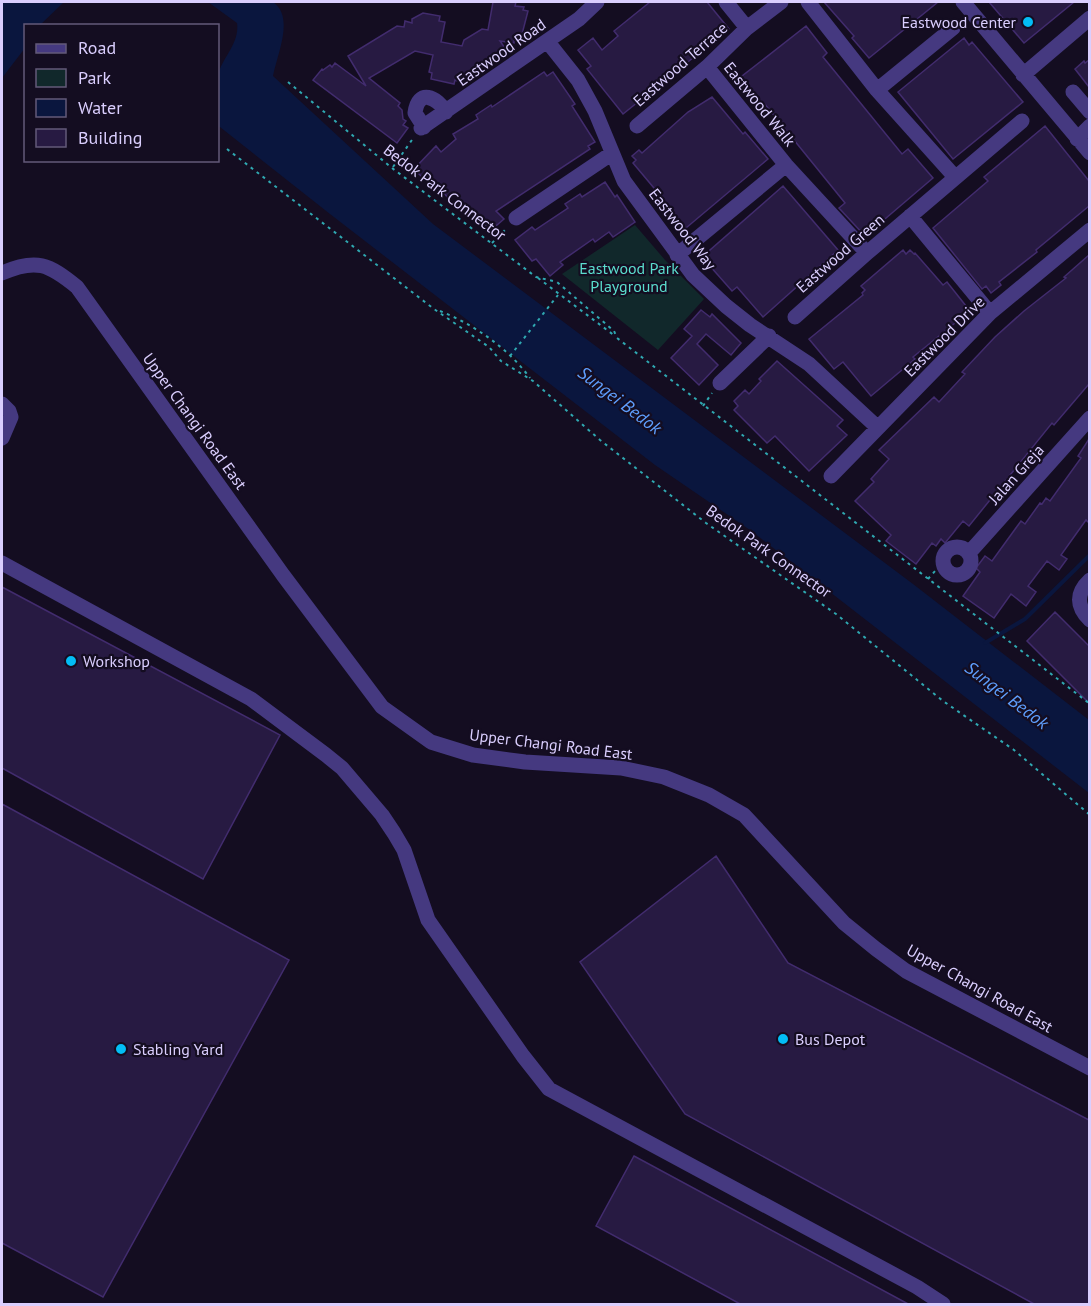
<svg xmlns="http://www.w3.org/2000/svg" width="1091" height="1306" viewBox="0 0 1091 1306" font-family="'PT Sans',sans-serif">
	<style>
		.green { fill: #11282b }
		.water { fill: #0a163e }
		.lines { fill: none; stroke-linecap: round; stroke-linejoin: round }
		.stream { stroke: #0a163e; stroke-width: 4 }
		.building { fill: #271a42; stroke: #422c6e; stroke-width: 1.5 }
		.path { stroke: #2fa8b1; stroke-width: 2; stroke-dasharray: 3 4.5; stroke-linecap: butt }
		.minor { stroke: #453980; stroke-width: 15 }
		.poi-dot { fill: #03bdf5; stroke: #140d21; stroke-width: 2 }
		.labels { text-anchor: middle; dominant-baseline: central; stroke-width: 4.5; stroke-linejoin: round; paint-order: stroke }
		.poi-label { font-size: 16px; fill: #dacefe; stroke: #140d21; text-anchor: start }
		.street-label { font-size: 16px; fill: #dacefe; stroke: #140d21 }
		.park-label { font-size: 16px; fill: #5bddce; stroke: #140d21 }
		.water-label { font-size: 18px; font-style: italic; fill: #5e9efd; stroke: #140d21 }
	</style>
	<rect width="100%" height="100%" fill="#140d21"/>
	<path class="green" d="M635,225L665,260L704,299L658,350L562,274Z"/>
	<path class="water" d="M2,2H64L40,25L26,26L25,48L2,78Z
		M208,2H273C295,17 277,54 273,76L433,224L913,584L1089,720V793L750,530L655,465L330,214L220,127H218C217,114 215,87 218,75C222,58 240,43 237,23Z"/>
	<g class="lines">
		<path class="stream" d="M985,643L1025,619L1090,555"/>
	</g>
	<path class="building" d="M493,2H516L515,6L524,7L523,10L528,11L520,42L514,41V43L500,41L507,51L468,77L462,76L460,82L455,80L454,84L431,79L432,73L429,72L433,55L415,51L369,78L400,103L398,106L402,110L403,119L406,121L403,125L408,128L397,143L313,80L322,69L323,70L330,65L332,67L335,63L366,86L348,56L397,26L404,27L405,21L412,23V19L423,13L440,16L439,21L445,22L441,42L462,46L464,40L482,29L488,30Z
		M650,2H707L729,29L623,114L587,69L591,66L578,50L593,38L602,50L618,36L614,31Z
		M824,2H938L869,58L852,38L854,36Z
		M989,2H1074L1024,43Z
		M806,26L827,53L823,57L902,154L908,149L933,178L865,236L839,208L845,203L764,103L758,107L737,80Z
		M964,38L969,45L972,42L1023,102L953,159L898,92Z
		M1089,60V87L1075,69L1084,61L1085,63Z
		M544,72L547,76L553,72L575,104L572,106L595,142L588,146L590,149L496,211L504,219L490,231L455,194L449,199L428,175L424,179L414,169L436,146L441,152L456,139L453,134L478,119L476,115L491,105L492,107Z
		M712,97L743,134L745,132L768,159L680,233L657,206L664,200L633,163L636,160L632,156L639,150L642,153L688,112Z
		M1045,126L1089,181V206L1036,250L1037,252L999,282L1001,285L991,293L986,286L982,289L933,228L988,181L984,177Z
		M605,182L615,197L617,195L635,222L613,237L609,232L595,242L593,239L560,262L563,265L550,276L536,259L532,261L515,240L532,227L535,230L568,208L565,204L580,194L582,197Z
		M783,186L838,250L763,317L737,287L732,291L702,257Z
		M903,250L906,254L910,250L914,254L915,253L943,285L947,282L970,311L913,357L915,359L871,396L843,362L834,369L809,339L863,295L862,293L865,290L861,286Z
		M1089,255V384L1054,425L1052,423L969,526L963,521L945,543L941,539L936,546L932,543L916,564L886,541L891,535L855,501L874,482L871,479L889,459L879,450L934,397L939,402L965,374L962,372L995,337L1024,311L1066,278L1064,277Z
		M701,310L710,317L712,314L741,343L731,355L706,334L697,344L718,365L699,385L671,358L692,336L684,329Z
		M777,361L843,420L837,426L847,435L809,471L775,436L767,443L734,410L738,406L734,401L745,390L749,394L761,381L759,379Z
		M1089,439V523L1086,520L1061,555L1067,559L1059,570L1047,561L1028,586L1036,592L1026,606L1011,594L994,618L963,596L980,572L976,568L985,556L992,561L1021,521L1025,524L1040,503L1042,504L1046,498L1050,501L1081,458L1078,456Z
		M2,587L280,735L203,879L2,768Z
		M1055,612L1089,646V703L1027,641Z
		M2,804L289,960L103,1297L2,1243Z
		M716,856L788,963L1089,1120V1305H1036L685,1114L580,962Z
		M634,1156L910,1305H742L596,1226Z"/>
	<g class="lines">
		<path class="path" d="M288,82L392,168L536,277L557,282L614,331L617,338L1090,704
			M227,149L434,309L489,347L501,361L533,381L600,440L706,523L836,614L943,701L1014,750L1090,815
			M393,167L414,137
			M492,243L507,228
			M538,278L615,336
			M440,311C473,324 508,348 530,378
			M510,356L558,295
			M703,406L712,393
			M928,579L943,562"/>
		<path class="minor" d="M726,2L747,28
			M808,2L877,90L955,177
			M963,2L1090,153
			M547,41L578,80L595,111L624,181L693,275L726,306L750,325L809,364L877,427
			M707,67L786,165L867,253
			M1023,75L1090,18
			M877,90L953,28
			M1073,92L1090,112
			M637,126L707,67L747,28L781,2
			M424,127L415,113C418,88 437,97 446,112
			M421,128L579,19L597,2
			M1077,139L1090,126
			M910,216L990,313
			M516,218L611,154
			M677,255L786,165
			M2,273C36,258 49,264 77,287L283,575L382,707L431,742L473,755L525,762L621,768L664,777L709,795L744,815L844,923L876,949L906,971L1090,1068
			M795,317L867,253L1022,121
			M720,383L769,336
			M2,404L9,411L11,417L2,438
			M831,476L990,313L1090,230
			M943 561a14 14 0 1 1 28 0a14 14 0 1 1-28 0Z
			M969,553L1090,418
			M2,563L251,699L326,755L342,768L382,815L394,833L404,850L428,920L523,1056L549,1089L917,1287L943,1304
			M1090,580C1076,593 1076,606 1090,620"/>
	</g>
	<g class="poi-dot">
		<circle cx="1028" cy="22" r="6"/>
		<circle cx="71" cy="661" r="6"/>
		<circle cx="783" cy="1039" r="6"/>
		<circle cx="121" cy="1049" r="6"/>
	</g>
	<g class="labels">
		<g class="poi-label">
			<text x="1016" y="22" text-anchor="end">Eastwood Center</text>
			<text x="83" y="661">Workshop</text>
			<text x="795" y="1039">Bus Depot</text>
			<text x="133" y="1049">Stabling Yard</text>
		</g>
		<g class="street-label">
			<text transform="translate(501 52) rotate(-35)">Eastwood Road</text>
			<text transform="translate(680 64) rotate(-41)">Eastwood Terrace</text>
			<text transform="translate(760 104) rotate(51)">Eastwood Walk</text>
			<text transform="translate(445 192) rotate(37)">Bedok Park Connector</text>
			<text transform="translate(683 229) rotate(52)">Eastwood Way</text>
			<text transform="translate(840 253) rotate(-41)">Eastwood Green</text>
			<text transform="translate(944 336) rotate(-45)">Eastwood Drive</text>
			<text transform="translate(195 421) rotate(54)">Upper Changi Road East</text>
			<text transform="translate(1016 474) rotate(-48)">Jalan Greja</text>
			<text transform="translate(769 551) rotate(35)">Bedok Park Connector</text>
			<text transform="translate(551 744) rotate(7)">Upper Changi Road East</text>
			<text transform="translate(980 988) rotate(29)">Upper Changi Road East</text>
		</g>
		<g class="park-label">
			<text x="629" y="268">Eastwood Park<tspan x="629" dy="18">Playground</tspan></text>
		</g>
		<g class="water-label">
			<text transform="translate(620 400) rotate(37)">Sungei Bedok</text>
			<text transform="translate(1007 695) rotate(37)">Sungei Bedok</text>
		</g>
	</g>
	<rect width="1091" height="1306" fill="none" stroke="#dacefe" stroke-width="6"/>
	<rect x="24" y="24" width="195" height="138" fill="#140d21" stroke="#635a79" stroke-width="1.5"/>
	<rect x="36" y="44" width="30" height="9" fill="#453980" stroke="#635a79" stroke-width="1.5"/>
	<text x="78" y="54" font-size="18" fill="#dacefe">Road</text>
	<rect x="36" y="69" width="30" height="18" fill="#11282b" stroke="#635a79" stroke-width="1.5"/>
	<text x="78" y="84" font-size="18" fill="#dacefe">Park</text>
	<rect x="36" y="99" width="30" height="18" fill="#0a163e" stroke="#635a79" stroke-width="1.5"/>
	<text x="78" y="114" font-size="18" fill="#dacefe">Water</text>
	<rect x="36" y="129" width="30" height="18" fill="#271a42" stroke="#635a79" stroke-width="1.5"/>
	<text x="78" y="144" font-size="18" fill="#dacefe">Building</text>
</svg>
